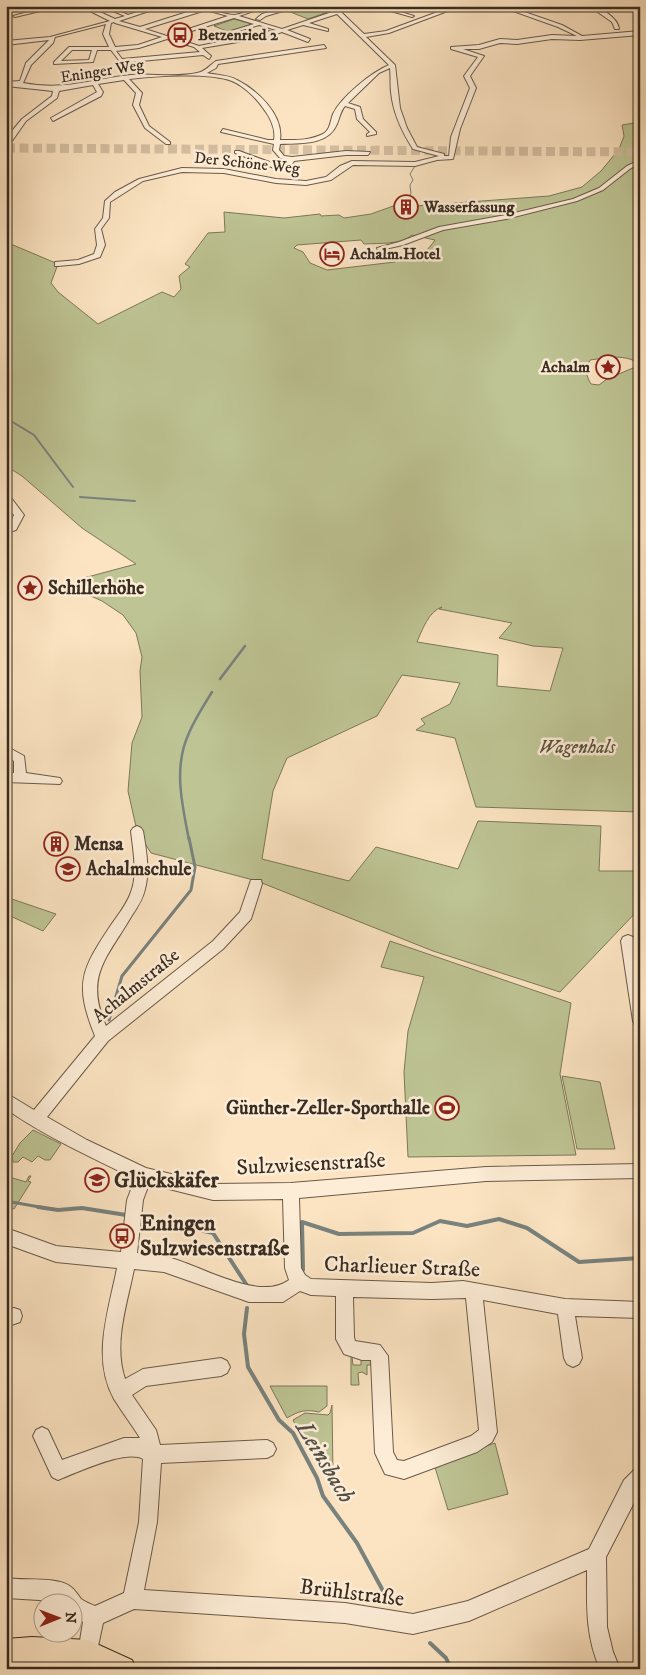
<svg xmlns="http://www.w3.org/2000/svg" width="646" height="1675" viewBox="0 0 646 1675" font-family="'IM FELL DW Pica',serif">
  <style>
    .green { fill: #bec494; stroke: #7c785a; fill-rule: evenodd }
    .lines { fill: none; stroke-linecap: round; stroke-linejoin: round }
    .stream-far4 { stroke: #78827e; stroke-width: 1 }
    .stream-far3 { stroke: #78827e; stroke-width: 2 }
    .stream-far2 { stroke: #78827e; stroke-width: 2.5 }
    .stream-far1 { stroke: #78827e; stroke-width: 3 }
    .stream { stroke: #78827e; stroke-width: 4 }
    .major-tunnel { stroke: #d5bfa2; stroke-width: 9; stroke-dasharray: 9 4.5; stroke-linecap: butt }
    .minor-casing { stroke: #6a5a49; stroke-width: 2 }
    .major-casing { stroke: #392c21; stroke-width: 2 }
    .minor { fill: #fdedd7; fill-rule: evenodd }
    .major { fill: #fce4c2; fill-rule: evenodd }
    .labels { text-anchor: middle; dominant-baseline: central; stroke-width: 5; stroke-linejoin: round; paint-order: stroke }
    .far-poi-label { font-size: 16px; font-weight: bold; fill: #392c21; stroke: #fdedd7; text-anchor: start }
    .far-street-label { font-size: 16px; fill: #392c21; stroke: #fdedd7 }
    .poi-label { font-size: 19px; font-weight: bold; fill: #392c21; stroke: #fdedd7; text-anchor: start }
    .park-label { font-size: 19px; font-style: italic; fill: #5a523e; stroke: #fdedd7 }
    .street-label { font-size: 19px; fill: #392c21; stroke: #fdedd7 }
    .near-street-label { font-size: 22px; fill: #392c21; stroke: #fdedd7 }
    .near-poi-label { font-size: 22px; font-weight: bold; fill: #392c21; stroke: #fdedd7; text-anchor: start }
    .near-water-label { font-size: 24px; font-style: italic; fill: #535048; stroke: #fdedd7 }
  </style>
  <rect width="100%" height="100%" fill="#fce4c2"/>
  <filter id="stains"><feTurbulence type="fractalNoise" baseFrequency=".004" numOctaves="4"/><feColorMatrix values="0 0 0 0 .2 0 0 0 0 .09 0 0 0 0 .02 0 0 0 .5 -.17"/></filter>
  <radialGradient id="worn" r=".72"><stop offset=".6" stop-color="#630" stop-opacity="0"/><stop offset="1" stop-color="#630" stop-opacity=".3"/></radialGradient>
  <g class="green">
    <polygon points="310,6 323,6 331,11 308,19 288,11"/>
    <polygon points="234,19 252,24 229,32 214,26"/>
    <path d="M 640,122 L 640,365 C 628,353 605,358 590,360 C 585,369 586,376 591,384 L 599,385 L 607,379 L 640,365 L 640,812 L 476,807 L 455,738 L 416,730 L 425,724 L 421,719 L 450,704 L 460,683 L 402,675 L 377,716 L 287,758 L 273,791 L 262,859 L 349,881 L 376,847 L 458,869 L 478,821 L 601,826 L 599,871 L 640,871 L 640,908 L 560,992 L 433,951 L 257,881 L 151,853 L 137,831 L 128,791 L 132,743 L 142,717 L 140,671 L 142,657 L 136,633 L 123,615 L 102,601 L 84,593 L 76,585 L 80,579 L 136,564 L 82,528 L 22,476 L 6,466 L 6,242 L 58,264 L 51,283 L 58,292 L 98,324 L 162,292 L 174,297 L 181,289 L 179,276 L 190,267 L 185,264 L 208,233 L 225,232 L 224,212 L 284,218 L 320,214 L 321,216 L 339,215 L 344,218 L 371,214 L 396,205 L 402,207 L 549,196 L 582,187 L 601,171 L 619,149 L 624,136 L 622,125 ZM 412,235 L 435,240 C 428,250 418,261 404,261 C 399,260 398,258 392,260 L 395,262 L 327,270 L 310,263 L 303,252 L 294,248 L 297,245 L 361,240 L 364,244 C 379,243 401,245 412,235 ZM 442,607 L 439,609 L 512,623 L 499,638 L 533,646 L 563,648 L 550,691 L 497,686 L 498,655 L 417,642 C 422,630 429,611 442,607 Z"/>
    <polygon points="6,897 56,914 43,931 6,914"/>
    <polygon points="390,941 571,1003 560,1074 576,1155 408,1157 404,1072 408,1031 424,977 381,967"/>
    <polygon points="562,1076 600,1082 615,1149 577,1149"/>
    <polygon points="33,1130 61,1144 50,1160 45,1160 38,1156 32,1162 23,1157 18,1162 13,1162 12,1156 20,1143"/>
    <polygon points="6,1176 26,1182 29,1176 31,1176 28,1181 31,1182 14,1209 6,1206"/>
    <polygon points="351,1357 352,1357 353,1365 361,1365 361,1357 372,1359 374,1365 367,1365 367,1375 362,1372 358,1373 359,1385 351,1385"/>
    <path d="M 270,1386 L 327,1386 L 327,1406 L 319,1412 C 305,1409 299,1411 287,1418 Z"/>
    <path d="M 332,1405 L 333,1475 L 331,1475 C 326,1465 326,1451 317,1444 C 302,1445 299,1432 293,1420 L 305,1413 L 328,1415 L 330,1413 Z"/>
    <polygon points="495,1443 508,1494 448,1510 434,1464"/>
  </g>
  <g class="lines">
    <polyline class="stream-far4" points="400,203 411,194 410,185 413,180 410,174 415,166"/>
    <g class="stream-far3">
      <polyline points="6,418 34,435 73,487"/>
      <polyline points="80,497 135,501"/>
    </g>
    <g class="stream-far2">
      <polyline points="220,679 245,646"/>
      <path d="M 189,840 C 182,804 173,767 189,733 C 195,719 204,705 212,692"/>
    </g>
    <g class="stream-far1">
      <polyline points="109,1020 122,976 191,890 195,867 189,838"/>
      <polyline points="6,1201 45,1208"/>
    </g>
    <g class="stream">
      <polyline points="38,1207 58,1210 82,1208 126,1215"/>
      <polyline points="139,1217 213,1233 248,1287"/>
      <polyline points="303,1270 302,1222 339,1234 413,1233 440,1221 467,1226 499,1219 527,1228 579,1262 640,1258"/>
      <polyline points="247,1308 244,1334 248,1367 279,1420 293,1433 317,1478 323,1496 357,1543 388,1600"/>
      <polyline points="430,1643 446,1658 451,1669"/>
    </g>
    <polyline class="major-tunnel" points="6,148 640,152"/>
    <g class="minor-casing">
      <g id="minor">
        <polygon points="51,6 61,6 15,17 13,16"/>
        <path d="M 80,6 L 87,6 L 115,19 L 125,16 L 101,6 L 108,6 L 128,15 L 156,6 L 164,6 L 119,21 L 140,27 L 200,8 L 196,6 C 209,6 221,15 234,15 C 246,14 256,6 268,6 L 239,16 L 282,29 L 335,11 L 330,6 L 335,6 L 339,10 L 358,6 L 341,12 L 364,34 L 386,31 L 454,6 L 461,6 L 389,33 L 366,37 L 395,65 L 400,108 L 407,128 L 417,147 L 444,154 L 444,156 L 449,156 L 451,137 L 470,88 L 464,76 L 478,57 L 451,49 L 451,47 L 479,45 L 500,39 L 517,40 L 552,35 L 577,36 L 558,27 L 499,6 L 507,6 L 562,25 L 582,36 L 640,31 L 640,35 L 580,40 L 552,39 L 517,44 L 500,43 L 479,49 L 463,49 L 484,56 L 470,76 L 476,88 L 460,129 L 453,159 L 437,160 L 415,166 L 353,165 L 331,180 L 306,185 L 276,183 L 224,173 L 182,172 L 143,181 L 110,202 L 109,218 L 101,229 L 105,245 L 100,257 L 79,264 L 58,266 L 55,266 L 55,262 L 78,260 L 94,254 L 97,245 L 95,229 L 103,218 L 105,201 L 115,192 L 139,179 L 182,168 L 224,169 L 276,179 L 306,181 L 326,177 L 340,166 L 352,161 L 415,162 L 439,156 L 413,149 C 402,132 393,113 391,92 C 390,84 391,76 390,68 L 379,73 L 348,103 L 360,107 L 363,119 L 376,132 L 376,134 L 367,136 L 367,134 L 370,132 L 357,119 L 355,109 L 345,106 C 340,112 340,117 337,124 C 328,146 299,143 280,144 L 279,150 L 284,156 L 292,157 L 346,151 L 370,152 L 368,155 L 346,155 L 294,161 L 291,166 L 274,168 L 235,153 L 235,151 L 239,151 L 275,164 L 287,163 L 288,160 L 280,158 L 273,150 L 274,144 L 221,132 L 223,129 L 268,140 L 274,140 C 276,129 270,117 263,108 C 256,98 244,86 232,81 C 209,72 155,76 129,79 L 142,93 L 139,105 L 149,126 L 170,142 L 170,144 L 166,144 L 145,128 L 133,105 L 136,93 L 124,80 L 98,84 L 103,92 L 101,96 L 53,121 L 51,118 L 97,92 L 93,85 L 59,91 L 57,98 L 26,121 L 12,141 L 6,142 L 6,138 L 22,119 L 52,96 L 53,91 L 6,86 L 6,82 L 20,81 L 26,63 L 49,40 L 6,45 L 6,41 L 50,37 L 110,21 ZM 206,10 L 228,16 L 167,36 L 145,29 ZM 337,14 L 389,65 C 372,72 341,97 333,114 C 330,121 331,129 323,134 C 309,141 295,140 280,140 C 284,115 257,90 237,80 C 229,75 216,75 207,73 L 216,68 L 218,64 L 326,48 L 324,45 L 216,61 C 210,65 205,72 197,73 C 176,78 152,73 131,75 C 91,79 65,91 23,83 L 31,65 L 53,43 L 55,37 L 106,24 L 103,34 L 109,47 L 69,47 L 54,62 L 54,64 L 93,62 L 97,50 L 111,50 L 121,63 L 203,55 L 209,59 L 211,56 L 202,48 L 267,37 L 282,32 L 308,42 L 310,39 L 287,30 L 303,25 L 328,31 L 328,29 L 309,23 ZM 234,18 L 254,24 L 208,38 L 208,40 L 259,25 L 276,30 L 199,46 L 172,37 ZM 114,22 L 115,23 L 162,37 L 138,45 L 115,47 L 109,34 L 111,23 ZM 167,39 L 194,47 L 200,52 L 122,59 L 116,51 L 139,48 ZM 72,50 L 92,50 L 89,60 L 61,61 Z"/>
        <polygon points="291,6 300,6 266,16 260,20 256,19 262,14"/>
        <polygon points="373,6 381,6 414,16 412,17"/>
        <path d="M 589,6 C 600,6 618,18 619,29 L 615,29 L 612,22 Z"/>
        <polygon points="636,6 640,6 640,9"/>
        <polygon points="640,160 640,164 631,168 603,190 577,201 506,219 443,230 403,245 385,249 389,257 385,259 381,257 377,248 399,242 439,227 506,215 573,199 599,188 627,166"/>
        <polygon points="6,494 9,495 24,515 16,530 6,533 6,527 9,526 14,515 6,504"/>
        <polygon points="6,746 24,756 26,773 60,778 62,781 60,784 6,782 6,774 14,773 14,761 6,756"/>
        <path d="M 137,826 L 141,828 L 143,831 C 146,849 150,871 145,889 C 143,899 137,908 131,917 C 107,958 84,976 106,1026 L 213,941 L 240,912 L 251,880 L 261,880 L 262,884 L 251,919 L 223,949 L 108,1041 L 47,1117 L 87,1140 L 146,1168 L 213,1184 L 291,1183 L 486,1167 L 640,1164 L 640,1178 L 486,1181 L 299,1198 L 301,1268 L 305,1275 L 311,1279 L 432,1283 L 463,1281 L 565,1299 L 640,1302 L 640,1318 L 575,1316 L 582,1358 L 579,1364 L 573,1367 L 567,1364 L 564,1358 L 558,1314 L 483,1300 L 497,1432 L 492,1442 L 477,1452 L 404,1479 L 385,1474 L 375,1453 L 371,1360 L 362,1360 L 344,1354 L 336,1339 L 336,1296 L 311,1295 L 300,1291 L 283,1302 L 249,1302 L 164,1272 L 134,1269 C 127,1305 113,1343 125,1379 L 143,1369 L 221,1358 L 227,1361 L 230,1367 L 227,1373 L 221,1376 L 146,1386 L 132,1395 L 156,1430 L 160,1445 L 267,1440 L 273,1443 L 276,1449 L 273,1455 L 267,1458 L 161,1463 L 157,1522 L 144,1590 L 345,1603 L 413,1614 L 468,1601 L 589,1549 L 624,1480 L 634,1470 L 640,1467 L 640,1491 L 606,1557 L 607,1627 L 613,1652 L 620,1669 L 600,1669 C 585,1635 587,1605 587,1570 L 469,1621 L 413,1634 L 345,1623 L 134,1609 L 103,1623 L 95,1660 L 88,1663 L 81,1660 L 78,1653 L 83,1622 L 72,1615 L 72,1602 L 6,1598 L 6,1578 C 23,1581 58,1576 71,1587 C 75,1590 78,1595 81,1599 C 85,1602 91,1604 95,1606 L 124,1593 L 139,1522 L 143,1459 C 126,1449 76,1473 58,1480 L 52,1477 L 33,1436 L 36,1430 L 42,1427 L 48,1430 L 62,1460 L 124,1438 L 140,1438 C 132,1425 122,1412 114,1399 C 91,1358 109,1310 117,1268 L 56,1262 L 6,1244 L 6,1228 L 56,1246 L 121,1252 L 127,1200 L 135,1179 C 91,1157 46,1137 6,1109 L 6,1093 L 34,1110 L 95,1036 C 74,984 81,970 111,925 C 118,915 127,904 131,892 C 138,874 133,850 131,831 L 133,828 ZM 149,1184 L 213,1200 L 283,1199 L 285,1268 L 289,1280 C 258,1303 197,1263 164,1256 C 155,1254 146,1254 137,1253 L 143,1200 ZM 353,1297 L 432,1299 L 466,1298 L 479,1430 L 471,1436 L 404,1461 L 397,1460 L 393,1452 L 388,1356 L 380,1345 L 355,1341 L 354,1337 Z"/>
        <polygon points="628,935 633,937 635,941 640,974 640,1027 635,1025 633,1021 621,941 623,937"/>
        <polygon points="14,1308 20,1310 22,1316 20,1322 6,1327 6,1310"/>
      </g>
    </g>
    <g class="major-casing">
      <polygon id="major" points="32,1637 88,1640 132,1660 136,1669 93,1669 87,1666 32,1663 6,1665 6,1639"/>
    </g>
    <use href="#minor" class="minor"/>
    <use href="#major" class="major"/>
  </g>
  <defs>
    <g id="bus-ring" transform="scale(1.25)"><circle r="9.5" fill="#fdedd7" stroke="#8f2418" stroke-width="1.5"/><path d="M-5-6H5V4H4V6H2V4H-2V6H-4V4H-5ZM-3.5-4V0h7V-4ZM-3.5 1.2v1.5H-2V1.2ZM2 1.2v1.5H3.5V1.2Z" fill="#8f2418"/></g>
    <g id="building-ring" transform="scale(1.25)"><circle r="9.5" fill="#fdedd7" stroke="#8f2418" stroke-width="1.5"/><path d="M-4-6H4V6H1V3H-1V6H-4ZM-2.5-4.3h1.7v1.8h-1.7ZM.8-4.3h1.7v1.8H.8ZM-2.5-1h1.7V.8h-1.7ZM.8-1h1.7V.8H.8Z" fill="#8f2418"/></g>
    <g id="hotel-ring" transform="scale(1.25)"><circle r="9.5" fill="#fdedd7" stroke="#8f2418" stroke-width="1.5"/><path d="M-6-4.5h1.5V1H6V5H4.5V3h-9V5H-6ZM-4 0a1.8 1.8 0 1 1 3.6 0ZM.5 0V-2.5h3Q6-2.5 6 0Z" fill="#8f2418"/></g>
    <g id="sight-ring" transform="scale(1.25)"><circle r="9.5" fill="#fdedd7" stroke="#8f2418" stroke-width="1.5"/><path d="M0-6L1.8-2.2L6-1.7L2.9 1.2L3.7 5.4L0 3.3L-3.7 5.4L-2.9 1.2L-6-1.7L-1.8-2.2Z" fill="#8f2418"/></g>
    <g id="school-ring" transform="scale(1.25)"><circle r="9.5" fill="#fdedd7" stroke="#8f2418" stroke-width="1.5"/><path d="M0-5L7-2L0 1L-7-2ZM-4 1L0 2.5L4 1V4Q0 6-4 4Z" fill="#8f2418"/></g>
    <g id="stadium-ring" transform="scale(1.25)"><circle r="9.5" fill="#fdedd7" stroke="#8f2418" stroke-width="1.5"/><path d="M0-5a6.5 5 0 1 0 0 10a6.5 5 0 1 0 0-10ZM-3.5-1.8h7v3.6h-7Z" fill="#8f2418"/></g>
  </defs>
  <g fill-rule="evenodd">
    <use href="#bus-ring" x="180" y="35"/>
    <use href="#building-ring" x="406" y="207"/>
    <use href="#hotel-ring" x="332" y="254"/>
    <use href="#sight-ring" x="608" y="367"/>
    <use href="#sight-ring" x="30" y="588"/>
    <use href="#building-ring" x="56" y="844"/>
    <use href="#school-ring" x="68" y="869"/>
    <use href="#stadium-ring" x="447" y="1108"/>
    <use href="#school-ring" x="97" y="1180"/>
    <use href="#bus-ring" x="122" y="1236"/>
  </g>
  <g class="labels">
    <g class="far-poi-label">
      <text x="198" y="35">Betzenried 2</text>
      <text x="424" y="207">Wasserfassung</text>
      <text x="350" y="254">Achalm.Hotel</text>
      <text x="590" y="367" text-anchor="end">Achalm</text>
    </g>
    <g class="far-street-label">
      <text transform="translate(102 71) rotate(-9)">Eninger Weg</text>
      <text transform="translate(247 163) rotate(6)">Der Schöne Weg</text>
    </g>
    <g class="poi-label">
      <text x="48" y="588">Schillerhöhe</text>
      <text x="74" y="844">Mensa</text>
      <text x="86" y="869">Achalmschule</text>
      <text x="430" y="1108" text-anchor="end">Günther-Zeller-Sporthalle</text>
    </g>
    <g class="park-label">
      <text x="577" y="747">Wagenhals</text>
    </g>
    <g class="street-label">
      <text transform="translate(136 986) rotate(-39)">Achalmstraße</text>
    </g>
    <g class="near-street-label">
      <text transform="translate(311 1164) rotate(-3)">Sulzwiesenstraße</text>
      <text transform="translate(402 1267) rotate(2)">Charlieuer Straße</text>
      <text transform="translate(352 1593) rotate(7)">Brühlstraße</text>
    </g>
    <g class="near-poi-label">
      <text x="114" y="1180">Glückskäfer</text>
      <text x="140" y="1223">Eningen<tspan x="140" dy="25">Sulzwiesenstraße</tspan></text>
    </g>
    <g class="near-water-label">
      <text transform="translate(325 1462) rotate(59)">Leinsbach</text>
    </g>
  </g>
  <rect width="646" height="1675" fill="none" stroke="#fce4c2" stroke-width="25"/>
  <rect x="8" y="8" width="631" height="1660" fill="none" stroke="#392c21" stroke-width="2.5"/>
  <rect x="12" y="12" width="621" height="1650" fill="none" stroke="#392c21"/>
  <g transform="translate(58 1618) rotate(89)"><circle r="24" fill="#fdedd7" stroke="#afa08e"/>
  <path d="M0-4L9 19L0 12L-9 19Z" fill="#8f2418"/>
  <text y="-8" font-size="14" font-weight="bold" text-anchor="middle" fill="#392c21">N</text>
  </g>
  <rect width="100%" height="100%" filter="url(#stains)"/>
  <rect width="100%" height="100%" fill="url(#worn)"/>
</svg>
